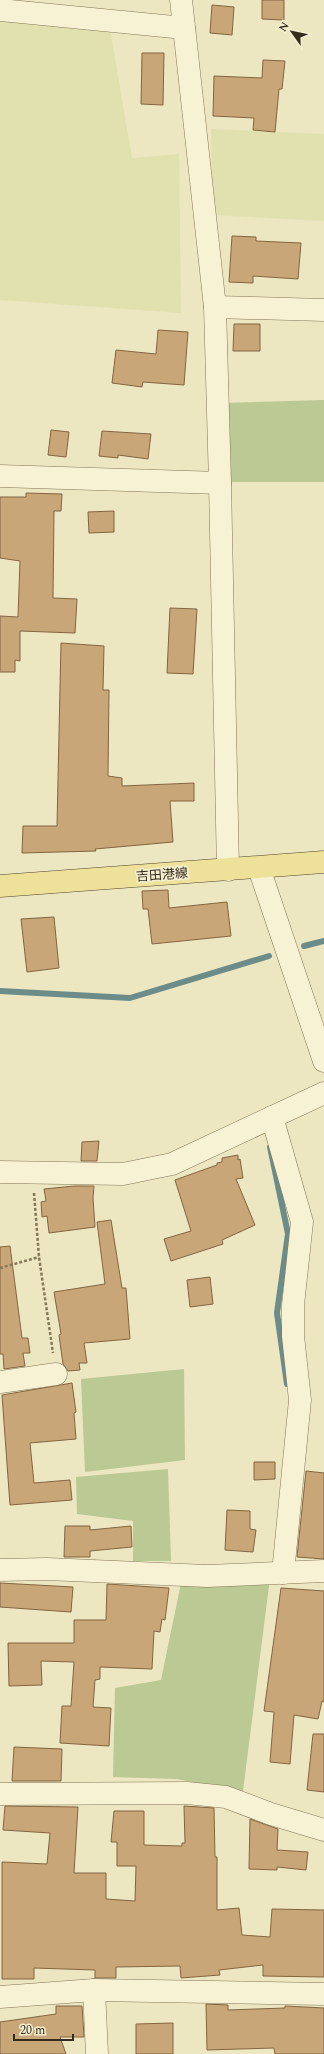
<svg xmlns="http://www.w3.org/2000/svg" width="324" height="2054" viewBox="0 0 324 2054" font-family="Spectral,'Noto Sans JP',serif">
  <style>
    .farmland { fill: #e1e1af }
    .green { fill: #bbc995 }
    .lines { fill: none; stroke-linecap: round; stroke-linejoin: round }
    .stream { stroke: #6b8c89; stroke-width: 6 }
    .building { fill: #c9a678; stroke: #836540 }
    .minor-casing { stroke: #857759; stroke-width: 23 }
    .major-casing { stroke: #52442e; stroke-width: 23 }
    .path { stroke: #857759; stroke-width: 2.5; stroke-dasharray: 3 2; stroke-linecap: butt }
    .minor { stroke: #f7f2d4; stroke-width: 22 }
    .major { stroke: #eee199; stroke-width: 22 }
    .labels { text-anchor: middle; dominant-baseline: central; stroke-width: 3.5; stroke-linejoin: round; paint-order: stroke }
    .street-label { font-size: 13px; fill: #352c1d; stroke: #f4efd0 }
  </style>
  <rect width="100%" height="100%" fill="#ece6c1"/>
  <g class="farmland">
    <polygon points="0,18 110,29 132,158 179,154 181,313 0,300"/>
    <polygon points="211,129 324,134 324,221 213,215"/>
  </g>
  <g class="green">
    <polygon points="324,400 324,482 229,482 223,403"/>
    <polygon points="184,1369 185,1460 85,1472 81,1379"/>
    <polygon points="168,1469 171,1561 133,1561 133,1521 77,1514 76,1477"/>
    <polygon points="270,1578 243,1791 176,1779 113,1777 115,1688 161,1680 181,1583"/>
  </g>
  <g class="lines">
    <g class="stream">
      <polyline points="304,946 324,941"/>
      <polyline points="0,991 130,998 269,956"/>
      <polyline points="270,1147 288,1234 277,1313 287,1384"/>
    </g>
  </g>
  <g class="building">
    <polygon points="262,0 284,0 284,20 262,19"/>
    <polygon points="212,5 234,7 232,35 210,33"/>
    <polygon points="142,53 164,53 163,105 141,104"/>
    <polygon points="263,60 285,61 282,89 279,89 275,132 253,130 254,118 213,116 214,76 262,78"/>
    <polygon points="232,236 256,237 256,241 301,243 298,279 253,276 253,283 229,282"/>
    <polygon points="234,324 260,324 260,351 233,351"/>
    <polygon points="158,330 188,332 184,385 143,382 142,387 112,383 116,350 156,354"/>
    <polygon points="51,430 69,432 66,457 48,455"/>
    <polygon points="102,431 151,434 148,459 118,455 118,458 99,456"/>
    <polygon points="26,493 62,494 61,511 54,511 53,598 77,599 75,633 20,631 20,661 15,660 15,672 0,672 0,616 18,617 20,561 0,558 0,497 26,497"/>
    <polygon points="114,511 114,532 89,533 88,512"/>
    <polygon points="170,608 197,609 193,674 167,673"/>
    <polygon points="61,643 104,646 103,690 109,690 108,776 122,778 122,786 194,783 194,801 170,801 173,842 95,849 96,851 22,853 23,826 57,826"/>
    <polygon points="168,890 169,908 227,902 231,936 152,944 148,909 143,909 142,891"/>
    <polygon points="54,917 59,968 27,972 21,919"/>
    <polygon points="99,1141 97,1161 81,1161 82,1142"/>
    <polygon points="238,1155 238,1160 240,1159 243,1178 236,1179 255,1225 222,1240 223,1244 171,1261 164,1239 191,1231 175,1180 217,1165 217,1163 222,1162 222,1158"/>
    <polygon points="74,1186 94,1186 93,1198 95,1227 49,1233 47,1216 42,1217 41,1202 46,1201 44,1189"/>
    <polygon points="111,1220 122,1288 126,1288 130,1339 84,1343 87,1363 79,1363 80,1370 68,1371 63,1364 59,1335 61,1334 54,1292 105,1284 97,1222"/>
    <polygon points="10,1246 22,1338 28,1338 30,1353 23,1353 25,1366 4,1369 3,1354 0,1354 0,1247"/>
    <polygon points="210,1277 213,1304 190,1307 187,1280"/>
    <polygon points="72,1383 76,1412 74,1413 76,1439 30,1443 34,1483 70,1480 72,1500 10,1505 2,1395"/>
    <polygon points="254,1462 275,1462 275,1479 254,1480"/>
    <polygon points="306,1471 324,1473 324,1559 297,1557"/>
    <polygon points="227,1510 250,1511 250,1529 256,1530 253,1552 225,1550"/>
    <polygon points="65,1526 90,1526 90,1530 131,1526 132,1547 90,1551 90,1557 64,1557"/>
    <polygon points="0,1583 73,1587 71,1612 0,1607"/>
    <polygon points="107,1584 169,1588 165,1620 162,1619 160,1632 154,1631 152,1669 100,1667 100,1679 95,1680 93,1707 111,1708 109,1746 60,1743 62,1706 71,1706 74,1662 41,1661 42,1685 9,1686 8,1643 74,1643 74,1620 106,1620"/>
    <polygon points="281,1588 324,1591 324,1702 322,1701 318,1719 294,1715 290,1764 270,1762 274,1712 264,1711"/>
    <polygon points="313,1734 324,1734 324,1792 307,1790"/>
    <polygon points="14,1747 62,1749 61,1781 12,1781"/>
    <polygon points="5,1806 78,1807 74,1873 106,1873 106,1899 135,1901 136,1866 117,1866 117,1842 111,1842 114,1811 144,1811 144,1845 182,1846 182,1843 185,1843 184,1806 214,1808 215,1857 217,1857 217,1910 239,1908 242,1935 270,1937 272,1909 324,1910 324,1977 263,1976 263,1965 219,1970 220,1975 181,1978 180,1966 116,1967 116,1978 95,1978 95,1970 34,1968 34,1979 2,1979 2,1862 47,1864 50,1833 3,1830"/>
    <polygon points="250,1819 278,1829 277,1850 308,1852 306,1870 277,1867 277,1870 249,1869"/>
    <polygon points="206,2004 228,2005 228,2010 285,2008 285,2006 324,2008 324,2054 275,2054 274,2048 207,2050"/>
    <polygon points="56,2006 82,2006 84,2037 60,2037 66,2054 0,2054 0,2022 56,2014"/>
    <polygon points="173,2023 173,2054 136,2054 136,2024"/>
  </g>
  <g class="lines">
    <g class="minor-casing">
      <g id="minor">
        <polyline points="181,0 215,307 220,483 228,870"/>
        <polyline points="0,10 184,28"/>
        <polyline points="215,307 324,310"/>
        <polyline points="0,476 220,483"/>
        <polyline points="259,868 324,1061"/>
        <polyline points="272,1117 302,1222 293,1305 293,1336 300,1400 283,1573"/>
        <polyline points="0,1172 123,1174 172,1164 324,1093"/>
        <polyline points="0,1382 56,1374"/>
        <polyline points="0,1570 47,1569 207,1576 324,1571"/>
        <polyline points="0,1794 187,1793 226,1797 271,1814 324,1830"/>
        <polyline points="94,1990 97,2054"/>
        <polyline points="0,1997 94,1990 324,1994"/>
      </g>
    </g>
    <g class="major-casing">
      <polyline id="major" points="0,886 324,862"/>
    </g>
    <g class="path">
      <polyline points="34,1193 39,1257 53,1353"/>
      <polyline points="0,1268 39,1257"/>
    </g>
    <use href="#minor" class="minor"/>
    <use href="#major" class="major"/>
  </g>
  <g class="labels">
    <g class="street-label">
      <text transform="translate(162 875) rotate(-4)">吉田港線</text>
    </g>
  </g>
  <g transform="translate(292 32) rotate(303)" stroke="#f4efd0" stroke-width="3" paint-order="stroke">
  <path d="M0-3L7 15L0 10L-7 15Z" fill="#352c1d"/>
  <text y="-6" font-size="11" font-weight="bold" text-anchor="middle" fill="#352c1d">N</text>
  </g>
  <path d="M14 2034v6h59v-6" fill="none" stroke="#352c1d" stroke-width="2"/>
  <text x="20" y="2034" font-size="12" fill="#352c1d" stroke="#f4efd0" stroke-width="3" paint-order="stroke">20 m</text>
</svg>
